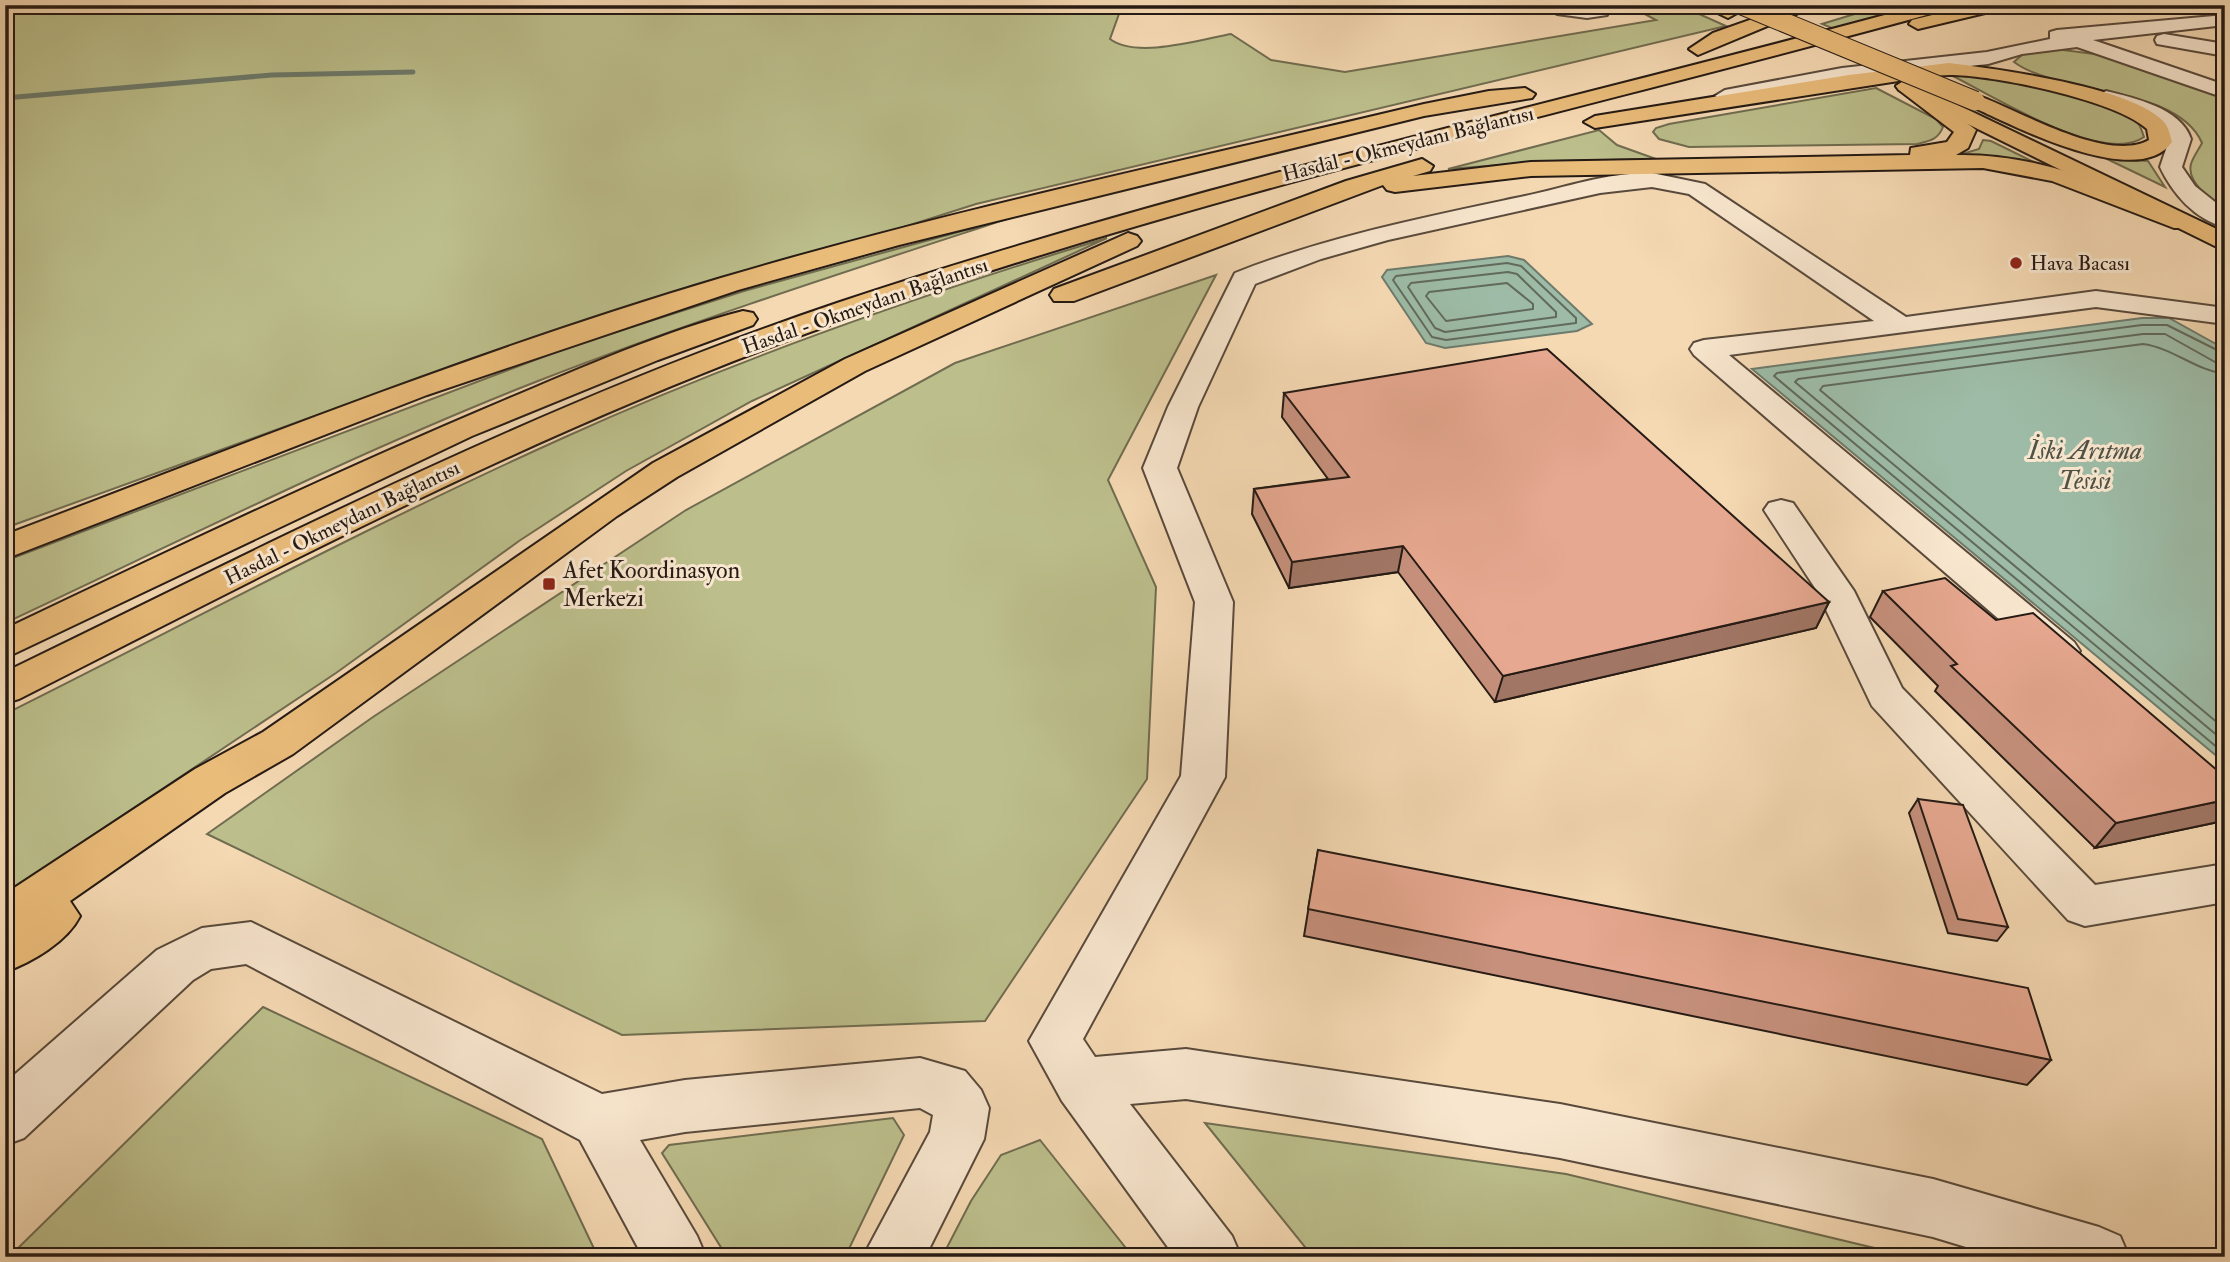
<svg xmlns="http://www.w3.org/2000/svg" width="2230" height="1262" viewBox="0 0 2230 1262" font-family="'IM FELL Double Pica',serif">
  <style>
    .green { fill: #bcbf8c; stroke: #706c50; stroke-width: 2 }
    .water { fill: #9dbba6; stroke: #6d7b6c; stroke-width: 2 }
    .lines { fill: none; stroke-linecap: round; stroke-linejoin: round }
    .shore { stroke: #616a5d; stroke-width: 2 }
    .stream { stroke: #6d7b6c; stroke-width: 5 }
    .minor-casing { stroke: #594a3c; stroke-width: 4 }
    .major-casing { stroke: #251a14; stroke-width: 4 }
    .highway-casing { stroke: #251a14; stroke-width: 4 }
    .minor { fill: #f8e6ce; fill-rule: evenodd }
    .major { fill: #eabc7a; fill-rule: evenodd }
    .highway { fill: #eabc7a; fill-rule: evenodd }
    .major-bridge-casing { stroke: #251a14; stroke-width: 21; stroke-linecap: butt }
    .major-bridge { stroke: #eabc7a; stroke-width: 19 }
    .wall { fill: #c6907c; stroke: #251a14; stroke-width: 2 }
    .shaded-wall { fill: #a17665; stroke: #251a14; stroke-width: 2 }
    .building { fill: #e6a890; stroke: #251a14; stroke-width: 2 }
    .poi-dot { fill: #8f2418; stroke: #f8e6ce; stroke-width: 2.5 }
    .labels { text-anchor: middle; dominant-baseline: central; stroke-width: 6; stroke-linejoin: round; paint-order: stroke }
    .far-street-label { font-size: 21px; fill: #251a14; stroke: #f8e6ce }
    .far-poi-label { font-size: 21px; fill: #251a14; stroke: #f8e6ce; text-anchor: start }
    .poi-label { font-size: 24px; fill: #251a14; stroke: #f8e6ce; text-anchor: start }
    .water-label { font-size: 26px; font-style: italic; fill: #4f5247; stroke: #f8e6ce }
  </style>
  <rect width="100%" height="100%" fill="#f5d9b3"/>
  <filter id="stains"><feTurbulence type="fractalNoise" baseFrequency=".00286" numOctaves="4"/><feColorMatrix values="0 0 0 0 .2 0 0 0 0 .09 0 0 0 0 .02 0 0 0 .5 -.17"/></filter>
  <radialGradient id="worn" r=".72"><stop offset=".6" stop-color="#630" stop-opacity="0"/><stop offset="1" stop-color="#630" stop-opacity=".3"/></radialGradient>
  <g class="green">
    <path d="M 5,5 L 1139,5 L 1119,14 L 1110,39 C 1136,59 1199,40 1231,34 L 1271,60 L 1345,72 L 1656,20 L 1628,5 L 1679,5 L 1726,26 L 976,204 L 342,406 L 5,528 Z"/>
    <polygon points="1884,5 1922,5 1834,29 1822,24"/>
    <path d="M 2048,48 L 2102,55 L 2225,98 L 2225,209 C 2212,201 2186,182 2191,164 C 2193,157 2199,149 2202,143 C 2177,85 2060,96 2014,62 L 2023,54 Z"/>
    <path d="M 1951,75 C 1993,77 2108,94 2137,122 C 2141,126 2142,132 2144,137 C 2103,166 1993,96 1951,75 Z"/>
    <path d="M 1876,88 L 1936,119 L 1943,127 C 1938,140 1929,141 1917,144 L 1689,147 L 1659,139 L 1653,132 L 1656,128 L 1669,124 Z"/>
    <polygon points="1599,130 1617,145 1656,159 1554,161 1448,169"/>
    <polygon points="1983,140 1991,141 2034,162 1959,155 1979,149"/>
    <polygon points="2105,158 2148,161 2165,187"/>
    <path d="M 1013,217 C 854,269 694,320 538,381 C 357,452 182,540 5,623 L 5,561 L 569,347 L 744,291 Z"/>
    <path d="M 1107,238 L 752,401 L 626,471 L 519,541 L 336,673 L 5,894 L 5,714 C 191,621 374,523 563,438 C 739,358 923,294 1107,238 Z"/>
    <polygon points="1216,275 1108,480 1156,587 1147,779 985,1021 622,1035 207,834 373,717 686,510 955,363"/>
    <polygon points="263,1007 542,1139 598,1257 9,1257"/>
    <polygon points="893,1118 904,1135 845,1257 727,1257 662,1153 669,1145"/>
    <polygon points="1205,1123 1566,1174 1912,1257 1313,1257"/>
    <polygon points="1040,1140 1133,1257 942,1257 971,1201 1001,1155"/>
  </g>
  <g class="water">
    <polygon points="1508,256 1524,260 1592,324 1577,331 1445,348 1426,343 1382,277 1387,270"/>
    <polygon points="2142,318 2169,318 2225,349 2225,763 1752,369"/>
  </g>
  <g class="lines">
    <g class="shore">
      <polygon points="1507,263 1521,266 1576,318 1576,323 1446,340 1432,337 1393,280 1396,276"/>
      <polygon points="1508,272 1517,274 1556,312 1556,317 1445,332 1435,328 1408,287 1411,283"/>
      <polygon points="1507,283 1533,304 1533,309 1446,321 1426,296 1429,292"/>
      <polyline points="2225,354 2167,325 2142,325 1777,373 1774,376 2225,754"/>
      <polyline points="2225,363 2215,362 2165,334 2143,334 1798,379 1795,382 2225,742"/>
      <path d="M 2225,374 C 2195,370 2173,348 2143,344 L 1823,386 L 1820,390 L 2225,729"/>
    </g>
    <polyline class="stream" points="5,98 272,75 413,72"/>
    <g class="minor-casing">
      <g id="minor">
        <polygon points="1550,5 1610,5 1611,7 1607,15 1587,18 1557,14"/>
        <polygon points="2225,15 2225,25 2093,40 2225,85 2225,98 2077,47 2022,54 1988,64 1842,80 1725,102 1715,96 1725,90 1842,68 1987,52 2050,39 2050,32 2057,30"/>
        <polygon points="2164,34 2225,44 2225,56 2157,44 2155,40 2157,36"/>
        <path d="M 2106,91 C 2134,98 2181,108 2191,139 L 2182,167 L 2195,186 L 2225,210 L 2225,227 C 2195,220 2172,193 2160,167 L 2168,143 L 2166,132 L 2139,115 L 2099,101 L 2096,97 Z"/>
        <path d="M 1652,173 L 1705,184 L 1906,317 L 2096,291 L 2225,308 L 2225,324 L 2096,307 L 1729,355 L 2074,642 L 2080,651 L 2074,660 L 2060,664 L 2046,660 L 1694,355 L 1690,349 L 1694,343 L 1704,340 L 1874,321 L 1689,194 L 1652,187 L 1600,193 L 1388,240 L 1321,259 L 1255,284 L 1198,407 L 1177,468 L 1233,602 L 1225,777 L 1083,1039 L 1095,1057 L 1186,1049 L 1560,1104 L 1933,1179 L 2099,1227 L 2120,1236 L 2129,1257 L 1999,1257 L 1933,1237 L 1560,1158 L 1186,1099 L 1130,1104 L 1232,1236 L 1241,1257 L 1175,1257 L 1062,1101 L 1029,1041 L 1181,776 L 1195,602 L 1143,468 L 1168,407 L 1235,273 C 1329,236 1426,217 1525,196 C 1567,187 1609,172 1652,173 Z"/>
        <polygon points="1781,500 1793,503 1854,591 1902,688 2095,885 2225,864 2225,902 2085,926 2068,920 1872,706 1817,591 1764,510 1769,503"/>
        <polygon points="251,922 602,1094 685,1080 920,1058 965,1071 981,1090 989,1108 984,1139 925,1257 863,1257 930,1132 933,1115 920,1108 685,1132 640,1140 697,1236 706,1257 643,1257 580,1140 246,964 211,969 193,980 24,1138 5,1145 5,1083 157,950 202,928"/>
      </g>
    </g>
    <g class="major-casing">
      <g id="major">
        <polygon points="1701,5 1725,5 1737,13 1728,18"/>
        <polygon points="1906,80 2225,233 2225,251 1899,90 1896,86"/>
      </g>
    </g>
    <g class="highway-casing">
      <g id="highway">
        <polygon points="1792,5 1818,5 1698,55 1689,49 1713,33"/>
        <path d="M 1922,5 L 1952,5 L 1949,9 C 1584,109 1213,191 855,316 C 565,417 292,560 19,699 L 5,703 L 5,672 C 278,539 549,400 837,303 C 1193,184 1560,103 1922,5 Z"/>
        <polygon points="1973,5 2005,5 2002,9 1918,29 1909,24 1912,20"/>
        <path d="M 1949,63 C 1997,69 2133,87 2164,122 C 2169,128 2170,135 2172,142 C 2137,192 2009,123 1968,105 L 1965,101 L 1968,97 L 1982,97 C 2023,113 2109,163 2149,140 L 2147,129 C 2115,100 1994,75 1950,75 C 1935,75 1920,78 1906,80 L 1913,82 L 1976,130 L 1968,148 L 1956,155 C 2040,153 2115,188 2192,218 L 2195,223 L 2192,228 L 2174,228 L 2052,181 L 1983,168 L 1531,176 L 1395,192 L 1387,190 L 1383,185 L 1074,301 L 1054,301 L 1050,295 L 1054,289 L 1346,181 L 1422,159 L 1433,166 L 1430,171 L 1413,176 L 1531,162 L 1910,155 L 1911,148 L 1947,142 L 1954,132 L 1899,90 L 1896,86 L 1905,80 L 1595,128 L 1584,122 L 1595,116 L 1849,75 Z"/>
        <path d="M 1525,88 L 1535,94 L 1532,98 L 1424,116 L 899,245 L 738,290 L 427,395 L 5,559 L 5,535 C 242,445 478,350 721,278 C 953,209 1190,160 1424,104 L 1489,91 Z"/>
        <path d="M 1128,233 L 1137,236 L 1141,241 L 1137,246 L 865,371 L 677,477 L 617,516 L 293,754 L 225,793 L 70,901 L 80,916 C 67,942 32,962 5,972 L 5,894 L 195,769 L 263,732 L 653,463 L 845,359 Z"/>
        <path d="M 743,311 L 753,313 L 757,319 L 753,325 L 658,360 L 472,436 L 5,658 L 5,629 C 171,550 336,471 505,400 C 579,369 667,330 743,311 Z"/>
      </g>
    </g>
    <use href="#minor" class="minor"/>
    <use href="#major" class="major"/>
    <use href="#highway" class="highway"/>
    <g class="major-bridge-casing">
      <polyline id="major-bridge" points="1742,5 1975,101"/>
    </g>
    <use href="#major-bridge" class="major-bridge"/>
  </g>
  <g class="wall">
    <polygon points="1284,393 1829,602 1816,628 1495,702 1398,572 1289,588 1252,514 1254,489 1328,479 1282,417"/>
    <polygon points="1883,591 1996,620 2225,777 2225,820 2223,821 2095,848 1935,691 1938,686 1870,617"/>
    <polygon points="1918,799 2008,927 1997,941 1948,933 1909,813"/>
    <polygon points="1318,850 2051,1060 2027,1085 1304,936"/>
  </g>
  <g class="shaded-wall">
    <polygon points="1403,546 1398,572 1289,588 1292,562"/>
    <polygon points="1829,602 1816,628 1495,702 1503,676"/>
    <polygon points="2225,800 2225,820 2223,821 2095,848 2116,823"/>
  </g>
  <g class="building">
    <polygon points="1547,349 1829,602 1503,676 1403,546 1292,562 1254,489 1349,477 1284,393"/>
    <polygon points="1945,578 1996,620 2033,613 2225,777 2225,800 2116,823 1951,666 1957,664 1883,591"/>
    <polygon points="1918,799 1963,805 2008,927 1958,919"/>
    <polygon points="1318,850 2028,988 2051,1060 1308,909"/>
  </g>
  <g class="poi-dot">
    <circle cx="2016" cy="263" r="7"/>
    <rect x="542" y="577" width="14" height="14" rx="3.5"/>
  </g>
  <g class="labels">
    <g class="far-street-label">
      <text transform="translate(1408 144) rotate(-14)">Hasdal - Okmeydanı Bağlantısı</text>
      <text transform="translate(865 306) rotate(-19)">Hasdal - Okmeydanı Bağlantısı</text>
      <text transform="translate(342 523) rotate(-26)">Hasdal - Okmeydanı Bağlantısı</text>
    </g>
    <g class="far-poi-label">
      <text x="2030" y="263">Hava Bacası</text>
    </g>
    <g class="poi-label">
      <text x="563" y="570">Afet Koordinasyon<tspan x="563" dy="28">Merkezi</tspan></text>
    </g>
    <g class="water-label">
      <text x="2085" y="451">İski Arıtma<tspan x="2085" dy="30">Tesisi</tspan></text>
    </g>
  </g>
  <rect width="2230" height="1262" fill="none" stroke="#f5d9b3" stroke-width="28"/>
  <rect x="7" y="7" width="2216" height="1248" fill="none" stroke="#251a14" stroke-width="3.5"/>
  <rect x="14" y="14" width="2202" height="1234" fill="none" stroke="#251a14" stroke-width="2"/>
  <rect width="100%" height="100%" filter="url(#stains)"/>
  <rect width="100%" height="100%" fill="url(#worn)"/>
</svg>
